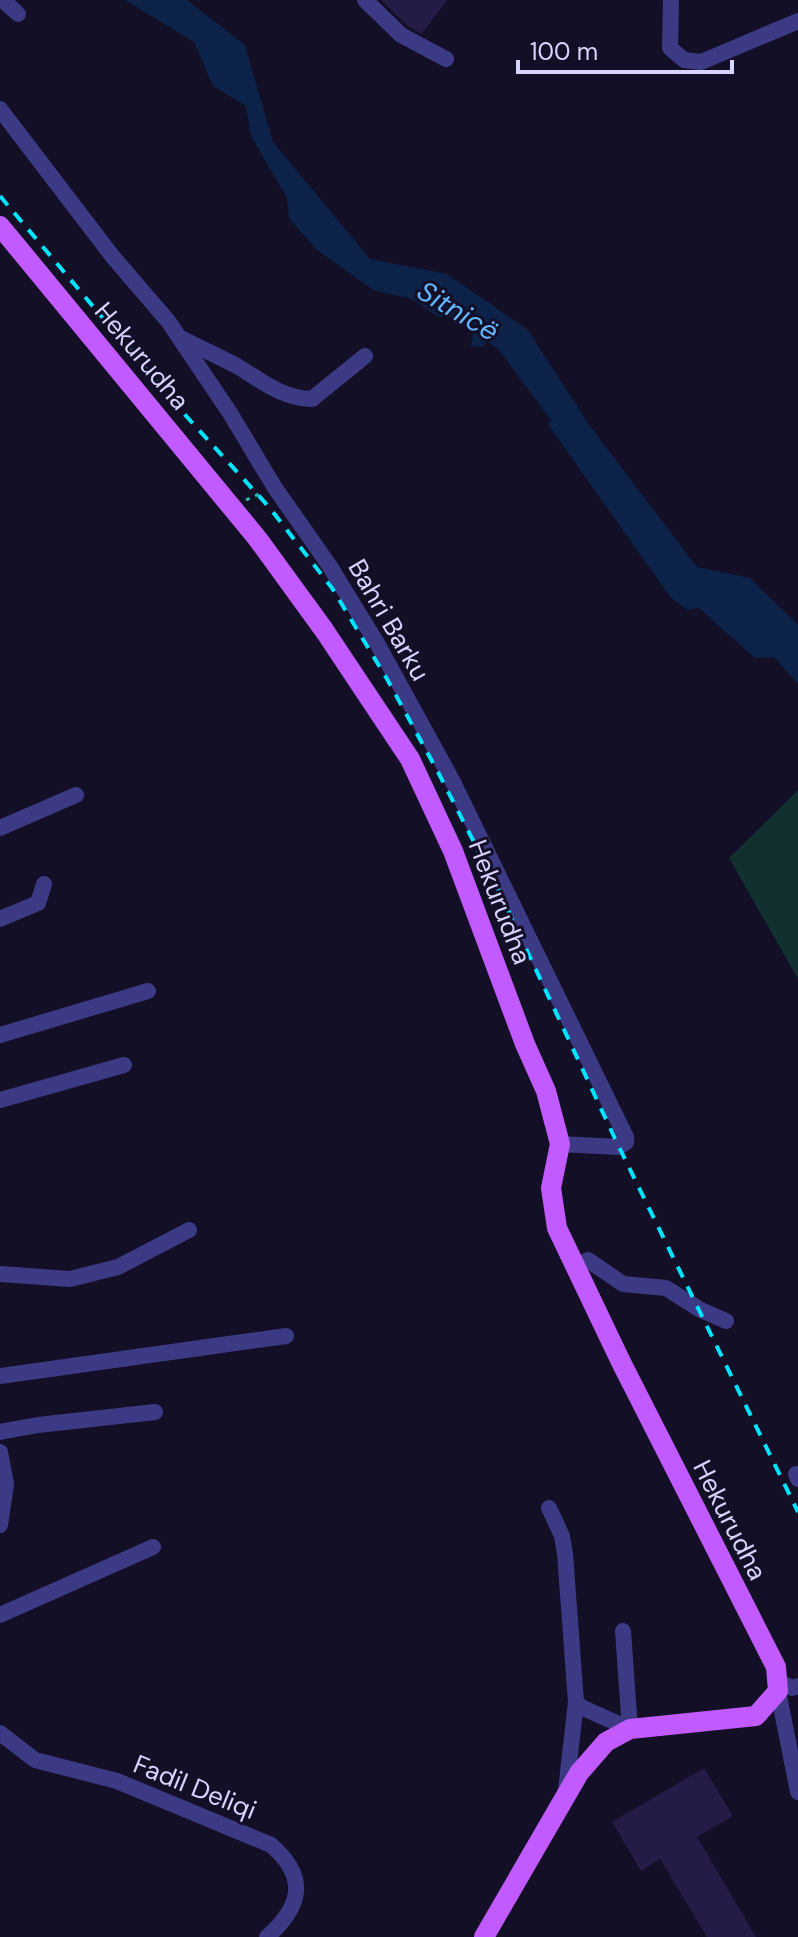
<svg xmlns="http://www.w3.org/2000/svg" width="798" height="1937" viewBox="0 0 798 1937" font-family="'DM Sans',sans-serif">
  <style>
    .green { fill: #12302f }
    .water { fill: #0c2248 }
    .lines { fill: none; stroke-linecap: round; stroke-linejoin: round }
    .river { stroke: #0c2248; stroke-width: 26 }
    .building { fill: #241b47 }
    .path { stroke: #2fb8b0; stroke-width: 3; stroke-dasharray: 4 6; stroke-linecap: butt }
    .minor { stroke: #3d3a85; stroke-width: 16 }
    .major { stroke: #c25bff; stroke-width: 20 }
    .rail { stroke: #00e5ff; stroke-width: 4; stroke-dasharray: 12 10; stroke-linecap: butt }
    .labels { text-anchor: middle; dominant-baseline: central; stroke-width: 6; stroke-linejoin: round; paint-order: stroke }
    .street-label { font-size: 26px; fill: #d9d4ff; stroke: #130f26 }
    .water-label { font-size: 28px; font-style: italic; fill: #62b6ff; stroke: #130f26 }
  </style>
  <rect width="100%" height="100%" fill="#130f26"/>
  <polygon class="green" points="798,790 798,979 729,858"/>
  <polygon class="water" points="125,0 187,0 245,45 273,142 370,259 447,274 528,330 590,426 697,567 750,578 798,625 798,684 774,657 755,658 699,608 688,610 671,598 547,423 561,418 562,398 540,376 523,382 512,353 488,337 484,346 471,347 476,318 439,317 412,299 373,290 316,249 289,218 287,198 251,136 246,106 213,86 194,42"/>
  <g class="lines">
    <polyline class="river" points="444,298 507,339 582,440"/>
  </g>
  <g class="building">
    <polygon points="381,0 447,0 422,34 408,26"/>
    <polygon points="704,1768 733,1816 697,1837 756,1937 707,1937 660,1859 641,1871 612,1822"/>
  </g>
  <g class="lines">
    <polyline class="path" points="246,500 261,493"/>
    <g class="minor">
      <polyline points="3,0 18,14"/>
      <polyline points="365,0 401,35 446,59"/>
      <polyline points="671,0 670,48 684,60 701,62 798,21"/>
      <polyline points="0,109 113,257 168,321 230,413 275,488 329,565 378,645 452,780 626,1137 626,1142 619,1147 560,1144"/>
      <path d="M 179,337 C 198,347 218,356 237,366 C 262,381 281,398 312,399 L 365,356"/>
      <polyline points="0,828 76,795"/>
      <polyline points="0,919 38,903 44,884"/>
      <polyline points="0,1035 148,991"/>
      <polyline points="0,1100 124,1065"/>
      <polyline points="575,1267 588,1260 623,1284 666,1288 699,1309 726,1321"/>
      <polyline points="0,1274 70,1279 118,1267 189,1230"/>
      <polyline points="0,1376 286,1336"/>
      <polyline points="0,1432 38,1425 155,1412"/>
      <polyline points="0,1452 6,1484 0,1525"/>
      <polyline points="796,1474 798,1479"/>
      <polyline points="549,1508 562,1536 565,1554 576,1702 581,1707 630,1729 623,1631"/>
      <polyline points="0,1615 153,1547"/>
      <polyline points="777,1681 792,1688 798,1686"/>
      <polyline points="778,1691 798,1792"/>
      <path d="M 0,1733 L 35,1760 L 117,1781 L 271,1845 C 308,1877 302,1906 267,1937"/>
      <polyline points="566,1790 576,1702"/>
    </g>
    <polyline class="major" points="0,226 257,538 324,630 410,759 453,851 525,1044 546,1091 560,1144 551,1188 557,1228 621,1362 776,1667 778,1691 756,1716 630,1729 606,1742 579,1773 484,1937"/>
    <polyline class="rail" points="0,196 177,406 269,507 332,588 387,679 438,772 500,893 619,1147 798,1512"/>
  </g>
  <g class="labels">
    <g class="street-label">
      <text transform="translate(142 356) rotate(50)">Hekurudha</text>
      <text transform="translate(389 620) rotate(60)">Bahri Barku</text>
      <text transform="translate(500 902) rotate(69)">Hekurudha</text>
      <text transform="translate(730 1520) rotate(63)">Hekurudha</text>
      <text transform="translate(195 1787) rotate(22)">Fadil Deliqi</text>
    </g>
    <g class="water-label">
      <text transform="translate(458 311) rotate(31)">Sitnicë</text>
    </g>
  </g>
  <path d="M518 60v12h214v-12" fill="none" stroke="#d9d4ff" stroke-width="4"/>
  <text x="530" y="60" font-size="24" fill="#d9d4ff" stroke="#130f26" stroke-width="6" paint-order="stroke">100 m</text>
</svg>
